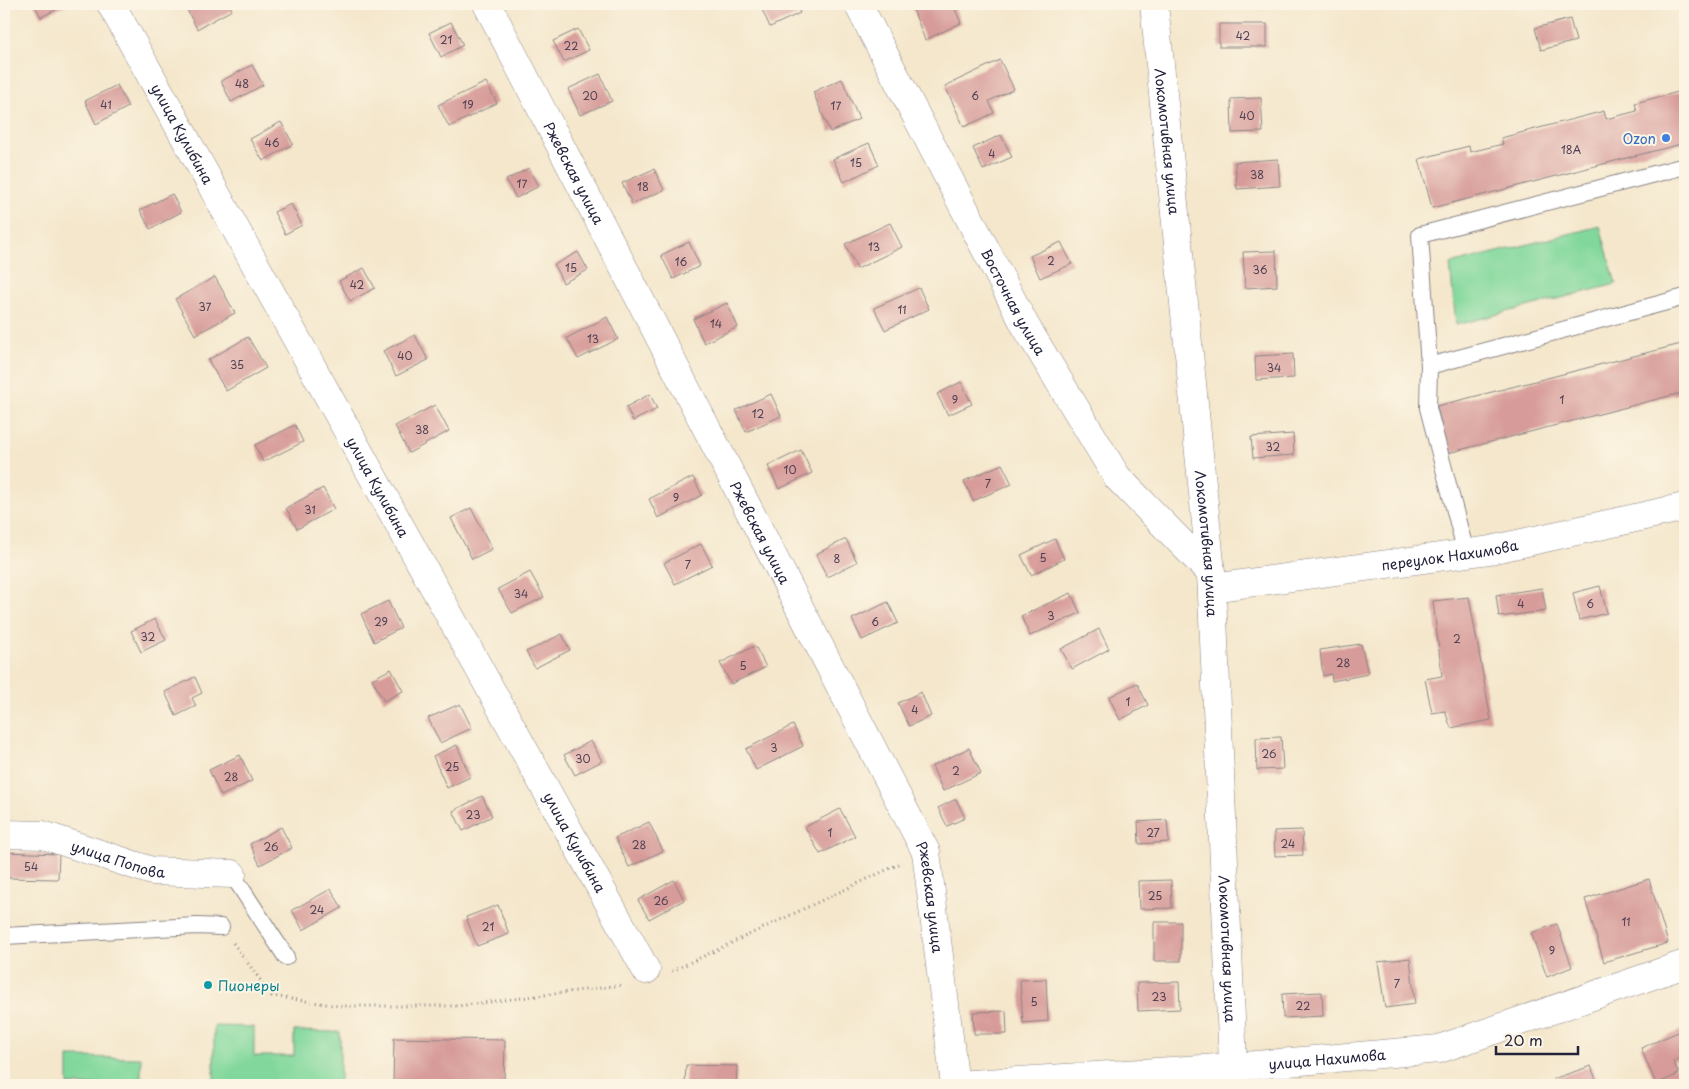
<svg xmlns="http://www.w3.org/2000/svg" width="1689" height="1089" viewBox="0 0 1689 1089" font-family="'Playpen Sans',sans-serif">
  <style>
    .green { fill: #82d89c; stroke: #527d6c }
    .building { fill: #d79b99 }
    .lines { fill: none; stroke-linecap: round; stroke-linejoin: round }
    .lane-casing { stroke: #8b8484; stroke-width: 18 }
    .street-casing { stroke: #8b8484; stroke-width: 29 }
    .path { stroke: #8b8484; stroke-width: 3; stroke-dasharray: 1 4; stroke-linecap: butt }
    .lane { stroke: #fff; stroke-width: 16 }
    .street { stroke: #fff; stroke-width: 28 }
    .shop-dot { fill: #3f7fe0; stroke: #fcf5e5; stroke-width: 2 }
    .culture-dot { fill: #0f9aa8; stroke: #fcf5e5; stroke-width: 2 }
    .labels { text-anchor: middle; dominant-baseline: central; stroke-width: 4; stroke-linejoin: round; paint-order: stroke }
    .number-label { font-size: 11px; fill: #4f4052 }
    .street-label { font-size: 14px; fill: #22223b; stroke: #fcf5e5 }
    .shop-label { font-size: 14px; fill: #366cbe; stroke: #fcf5e5; text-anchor: end }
    .culture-label { font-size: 14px; fill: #0d838f; stroke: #fcf5e5; text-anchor: start }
  </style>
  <rect width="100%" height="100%" fill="#fcf5e5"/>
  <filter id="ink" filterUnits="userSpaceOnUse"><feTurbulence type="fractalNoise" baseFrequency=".02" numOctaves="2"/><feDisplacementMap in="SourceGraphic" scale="10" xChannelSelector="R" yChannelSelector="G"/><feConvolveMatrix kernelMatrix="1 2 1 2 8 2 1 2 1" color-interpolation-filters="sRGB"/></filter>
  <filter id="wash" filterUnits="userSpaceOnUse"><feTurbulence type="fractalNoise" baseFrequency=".0096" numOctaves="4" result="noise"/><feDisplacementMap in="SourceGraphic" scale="20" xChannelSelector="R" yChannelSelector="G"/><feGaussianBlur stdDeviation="1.12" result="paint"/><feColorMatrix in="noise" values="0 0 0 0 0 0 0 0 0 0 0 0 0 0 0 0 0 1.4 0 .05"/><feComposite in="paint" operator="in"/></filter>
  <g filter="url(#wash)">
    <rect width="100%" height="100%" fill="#f4e7cc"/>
    <g class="green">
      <polygon points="1600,226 1616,284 1456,325 1450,264"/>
      <polygon points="214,1026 254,1027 254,1056 294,1056 294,1031 340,1032 340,1085 214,1085"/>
      <polygon points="68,1057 141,1058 141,1085 68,1085"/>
    </g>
    <g id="blocks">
      <g class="building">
        <polygon points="34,4 68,4 41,17"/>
        <polygon points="184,4 229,4 232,10 197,29"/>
        <polygon points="763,4 795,4 800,13 770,27 760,5"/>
        <polygon points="911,4 953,4 961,23 925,40"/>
        <polygon points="1570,19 1576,41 1541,50 1535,28"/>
        <polygon points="451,22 463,45 441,57 429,33"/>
        <rect x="1219" y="24" width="48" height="23"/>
        <polygon points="578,29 589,50 564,62 553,41"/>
        <polygon points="1000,60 1014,89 989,101 994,113 964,127 945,86"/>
        <polygon points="252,65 263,85 231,102 221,81"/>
        <polygon points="600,74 612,101 580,115 568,89"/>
        <polygon points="842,79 859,119 830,132 813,92"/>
        <polygon points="486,82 497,103 449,127 438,105"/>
        <polygon points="117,85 128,107 96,124 85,101"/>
        <polygon points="1682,91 1685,102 1685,143 1432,208 1419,159 1469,146 1470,152 1503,144 1501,138 1604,111 1606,119 1637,111 1635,103"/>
        <polygon points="1261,98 1263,132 1232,133 1231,99"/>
        <polygon points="281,122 293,144 263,161 250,139"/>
        <polygon points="1001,135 1012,157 983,170 973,148"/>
        <polygon points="869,143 879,165 844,182 833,159"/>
        <polygon points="1278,159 1280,186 1237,189 1235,162"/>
        <polygon points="529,168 539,186 516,198 506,180"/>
        <polygon points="654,169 664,190 632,204 622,183"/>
        <polygon points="172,194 181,212 150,229 140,210"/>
        <polygon points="291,204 302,225 285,234 274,212"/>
        <polygon points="890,223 902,247 857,269 845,244"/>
        <polygon points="689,242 700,266 673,279 661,255"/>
        <polygon points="1061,242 1072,264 1040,278 1030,256"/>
        <polygon points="1276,251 1277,286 1245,288 1243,252"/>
        <polygon points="578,252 588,270 563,283 554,265"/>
        <polygon points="364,268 375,288 350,301 339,281"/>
        <polygon points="215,277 235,313 195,335 175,299"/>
        <polygon points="919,288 929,309 885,330 874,308"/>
        <polygon points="727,303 738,327 704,343 693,319"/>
        <polygon points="607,317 618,339 578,359 567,338"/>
        <polygon points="415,335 428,360 396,376 383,351"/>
        <polygon points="248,337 266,368 226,391 208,360"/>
        <polygon points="1685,343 1685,392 1448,453 1437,406"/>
        <polygon points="1293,354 1294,378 1256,380 1255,356"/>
        <polygon points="961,382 972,404 948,415 937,394"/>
        <polygon points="650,394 657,409 633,421 626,407"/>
        <polygon points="771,394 781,416 746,432 736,410"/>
        <polygon points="435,405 449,431 409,453 395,426"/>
        <polygon points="295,425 303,442 263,462 255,445"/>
        <polygon points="1293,434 1294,455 1253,458 1251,437"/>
        <polygon points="801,450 812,473 779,489 768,466"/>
        <polygon points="1002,464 1012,484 973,501 964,481"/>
        <polygon points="693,477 702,495 658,518 649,499"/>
        <polygon points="323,488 334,509 297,529 286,508"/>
        <polygon points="471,508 492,549 472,559 451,518"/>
        <polygon points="846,539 857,562 827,577 816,554"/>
        <polygon points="1055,539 1064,559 1031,575 1021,555"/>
        <polygon points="701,544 712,565 675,584 664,563"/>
        <polygon points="530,572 544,597 512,613 498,589"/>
        <polygon points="1600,586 1607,613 1579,620 1573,593"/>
        <polygon points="1542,588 1546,611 1499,617 1496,595"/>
        <polygon points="1071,593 1080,613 1030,636 1021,616"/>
        <polygon points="1469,597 1491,720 1451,728 1445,711 1432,713 1425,679 1442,676 1433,601"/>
        <polygon points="388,601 401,628 374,642 361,614"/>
        <polygon points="888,602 898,623 862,640 852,619"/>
        <polygon points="155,619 166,640 141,652 131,631"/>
        <polygon points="1099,629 1109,649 1072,669 1061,649"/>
        <polygon points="562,634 570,650 535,668 526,652"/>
        <polygon points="1361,644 1368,674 1332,681 1331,674 1323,676 1320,650"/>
        <polygon points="755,646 766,667 731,684 720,663"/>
        <polygon points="391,669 403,691 384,701 372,679"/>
        <polygon points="195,677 202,693 192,698 196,706 176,716 165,692"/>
        <polygon points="1137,683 1148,705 1120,720 1109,697"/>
        <polygon points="921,692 931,716 909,726 898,703"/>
        <polygon points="460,704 472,728 440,743 428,718"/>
        <polygon points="793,725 803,746 756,770 746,749"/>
        <polygon points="1281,737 1283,769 1257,770 1256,738"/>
        <polygon points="591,741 602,761 575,775 564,755"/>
        <polygon points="457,745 470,777 447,788 433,756"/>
        <polygon points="969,748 981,773 943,791 932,766"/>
        <polygon points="240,755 252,781 221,796 209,770"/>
        <polygon points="482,796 492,816 463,831 453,811"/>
        <polygon points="956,799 965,818 947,826 938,808"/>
        <polygon points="840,809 855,836 820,854 805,827"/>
        <polygon points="1167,820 1169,842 1139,844 1138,822"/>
        <polygon points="649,822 663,851 629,867 615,838"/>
        <polygon points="281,827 292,848 260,865 250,844"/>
        <polygon points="1302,830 1303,855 1275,856 1274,831"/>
        <polygon points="4,852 59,854 58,879 4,878"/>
        <polygon points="1649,879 1668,943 1604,962 1585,899"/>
        <polygon points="674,880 684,900 649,919 638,900"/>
        <polygon points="1171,880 1172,908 1139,909 1138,881"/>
        <polygon points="331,889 342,908 303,930 292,910"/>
        <polygon points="498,905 509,934 477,946 466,917"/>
        <rect x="1154" y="922" width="27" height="39"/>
        <polygon points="1557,924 1572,967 1547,977 1531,933"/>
        <polygon points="1410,958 1415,1004 1385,1008 1378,962"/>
        <polygon points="1046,979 1048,1021 1023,1023 1020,980"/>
        <polygon points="1179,982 1180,1009 1138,1011 1137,983"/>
        <polygon points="1322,992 1323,1016 1283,1018 1282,994"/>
        <polygon points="1006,1011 1007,1034 974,1034 973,1012"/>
        <polygon points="1685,1029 1685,1065 1682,1057 1673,1061 1679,1074 1656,1084 1641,1048"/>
        <polygon points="394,1038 505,1040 504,1085 393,1085"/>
        <polygon points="686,1065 737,1066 736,1085 685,1085"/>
        <polygon points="1591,1066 1598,1085 1555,1085 1553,1079"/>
      </g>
    </g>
  </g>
  <g filter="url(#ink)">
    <use href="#blocks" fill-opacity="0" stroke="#8b8484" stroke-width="1"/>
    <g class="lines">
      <g class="lane-casing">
        <g id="lane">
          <polyline points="1429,366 1420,235 1685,166"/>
          <polyline points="1466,553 1428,408 1429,366 1685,297"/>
          <polyline points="232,874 286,957"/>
          <polyline points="4,936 197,926 221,927"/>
        </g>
      </g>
      <g class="street-casing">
        <g id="street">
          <path id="s1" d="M 111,4 L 646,970"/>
          <path id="s2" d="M 487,4 L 926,852 L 955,1085"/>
          <path id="s3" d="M 858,4 L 1025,325 L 1117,477 L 1211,573"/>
          <path id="s4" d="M 1154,4 L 1211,573 L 1234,1085"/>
          <path id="s5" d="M 1212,588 L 1490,550 L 1685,507"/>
          <path id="s6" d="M 4,834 L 43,835 L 152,871 L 232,874"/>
          <path id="s7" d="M 956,1085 L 1233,1067 L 1439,1049 L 1685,964"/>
        </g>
      </g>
      <g class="path">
        <polyline points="233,943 272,996 339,1006 458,1006 623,985"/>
        <polyline points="672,971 899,864"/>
      </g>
      <use href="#lane" class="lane"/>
      <use href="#street" class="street"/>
    </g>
  </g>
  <circle class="shop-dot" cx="1666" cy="138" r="5"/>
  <circle class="culture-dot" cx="208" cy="985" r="5"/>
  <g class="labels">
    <g class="number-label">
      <text x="1243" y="35">42</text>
      <text x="446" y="39">21</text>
      <text x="571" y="45">22</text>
      <text x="242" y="83">48</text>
      <text x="590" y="95">20</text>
      <text x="975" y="95">6</text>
      <text x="106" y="104">41</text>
      <text x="468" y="104">19</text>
      <text x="836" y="105">17</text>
      <text x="1247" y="115">40</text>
      <text x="272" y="142">46</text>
      <text x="1571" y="149">18А</text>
      <text x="992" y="153">4</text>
      <text x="856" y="162">15</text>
      <text x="1257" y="174">38</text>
      <text x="522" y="183">17</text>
      <text x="643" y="186">18</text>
      <text x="874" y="246">13</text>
      <text x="1051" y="260">2</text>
      <text x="681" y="261">16</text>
      <text x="571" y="267">15</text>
      <text x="1260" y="269">36</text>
      <text x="357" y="284">42</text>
      <text x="205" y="306">37</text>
      <text x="902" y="309">11</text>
      <text x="716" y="323">14</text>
      <text x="593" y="338">13</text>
      <text x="405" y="355">40</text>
      <text x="237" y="364">35</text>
      <text x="1274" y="367">34</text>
      <text x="955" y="399">9</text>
      <text x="1562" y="399">1</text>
      <text x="758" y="413">12</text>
      <text x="422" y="429">38</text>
      <text x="1273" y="446">32</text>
      <text x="790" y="469">10</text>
      <text x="988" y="483">7</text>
      <text x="676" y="497">9</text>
      <text x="310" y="509">31</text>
      <text x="1043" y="557">5</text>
      <text x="837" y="558">8</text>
      <text x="688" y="564">7</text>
      <text x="521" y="593">34</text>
      <text x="1521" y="603">4</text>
      <text x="1590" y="603">6</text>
      <text x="1051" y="615">3</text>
      <text x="381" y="621">29</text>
      <text x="875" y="621">6</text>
      <text x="148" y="636">32</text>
      <text x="1457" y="638">2</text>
      <text x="1343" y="662">28</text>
      <text x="743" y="665">5</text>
      <text x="1128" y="701">1</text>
      <text x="915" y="709">4</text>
      <text x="774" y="747">3</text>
      <text x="1269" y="753">26</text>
      <text x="583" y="758">30</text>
      <text x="452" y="766">25</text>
      <text x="956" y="770">2</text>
      <text x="231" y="776">28</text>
      <text x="473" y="814">23</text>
      <text x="830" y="832">1</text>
      <text x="1153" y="832">27</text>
      <text x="1288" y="843">24</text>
      <text x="639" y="844">28</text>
      <text x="271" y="846">26</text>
      <text x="31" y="866">54</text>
      <text x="1155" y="895">25</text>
      <text x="661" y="900">26</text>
      <text x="317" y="909">24</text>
      <text x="1626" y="921">11</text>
      <text x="488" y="926">21</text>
      <text x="1552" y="950">9</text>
      <text x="1397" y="983">7</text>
      <text x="1159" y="996">23</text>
      <text x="1034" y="1001">5</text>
      <text x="1303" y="1005">22</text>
    </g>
    <g class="street-label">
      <text stroke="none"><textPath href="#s1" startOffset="148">улица Кулибина</textPath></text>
      <text stroke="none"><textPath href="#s4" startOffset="138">Локомотивная улица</textPath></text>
      <text stroke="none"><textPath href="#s2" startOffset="190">Ржевская улица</textPath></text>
      <text stroke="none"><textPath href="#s3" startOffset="336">Восточная улица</textPath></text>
      <text stroke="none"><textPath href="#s1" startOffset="552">улица Кулибина</textPath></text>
      <text stroke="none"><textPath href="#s2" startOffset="595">Ржевская улица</textPath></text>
      <text stroke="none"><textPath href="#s4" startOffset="542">Локомотивная улица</textPath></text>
      <text stroke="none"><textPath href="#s5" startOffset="240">переулок Нахимова</textPath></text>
      <text stroke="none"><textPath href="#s1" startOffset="958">улица Кулибина</textPath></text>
      <text stroke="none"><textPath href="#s6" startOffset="118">улица Попова</textPath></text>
      <text stroke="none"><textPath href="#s2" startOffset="1000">Ржевская улица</textPath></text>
      <text stroke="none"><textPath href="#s4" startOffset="948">Локомотивная улица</textPath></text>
      <text stroke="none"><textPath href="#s7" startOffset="372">улица Нахимова</textPath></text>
    </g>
    <g class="shop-label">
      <text x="1656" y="138">Ozon</text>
    </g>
    <g class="culture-label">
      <text x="218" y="985">Пионеры</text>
    </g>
  </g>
  <rect width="1689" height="1089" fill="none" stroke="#fcf5e5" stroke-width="20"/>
  <path d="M1496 1046v8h82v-8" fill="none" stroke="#22223b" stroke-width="2.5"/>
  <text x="1504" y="1046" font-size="15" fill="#22223b" stroke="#fcf5e5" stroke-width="4" paint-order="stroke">20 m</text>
</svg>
